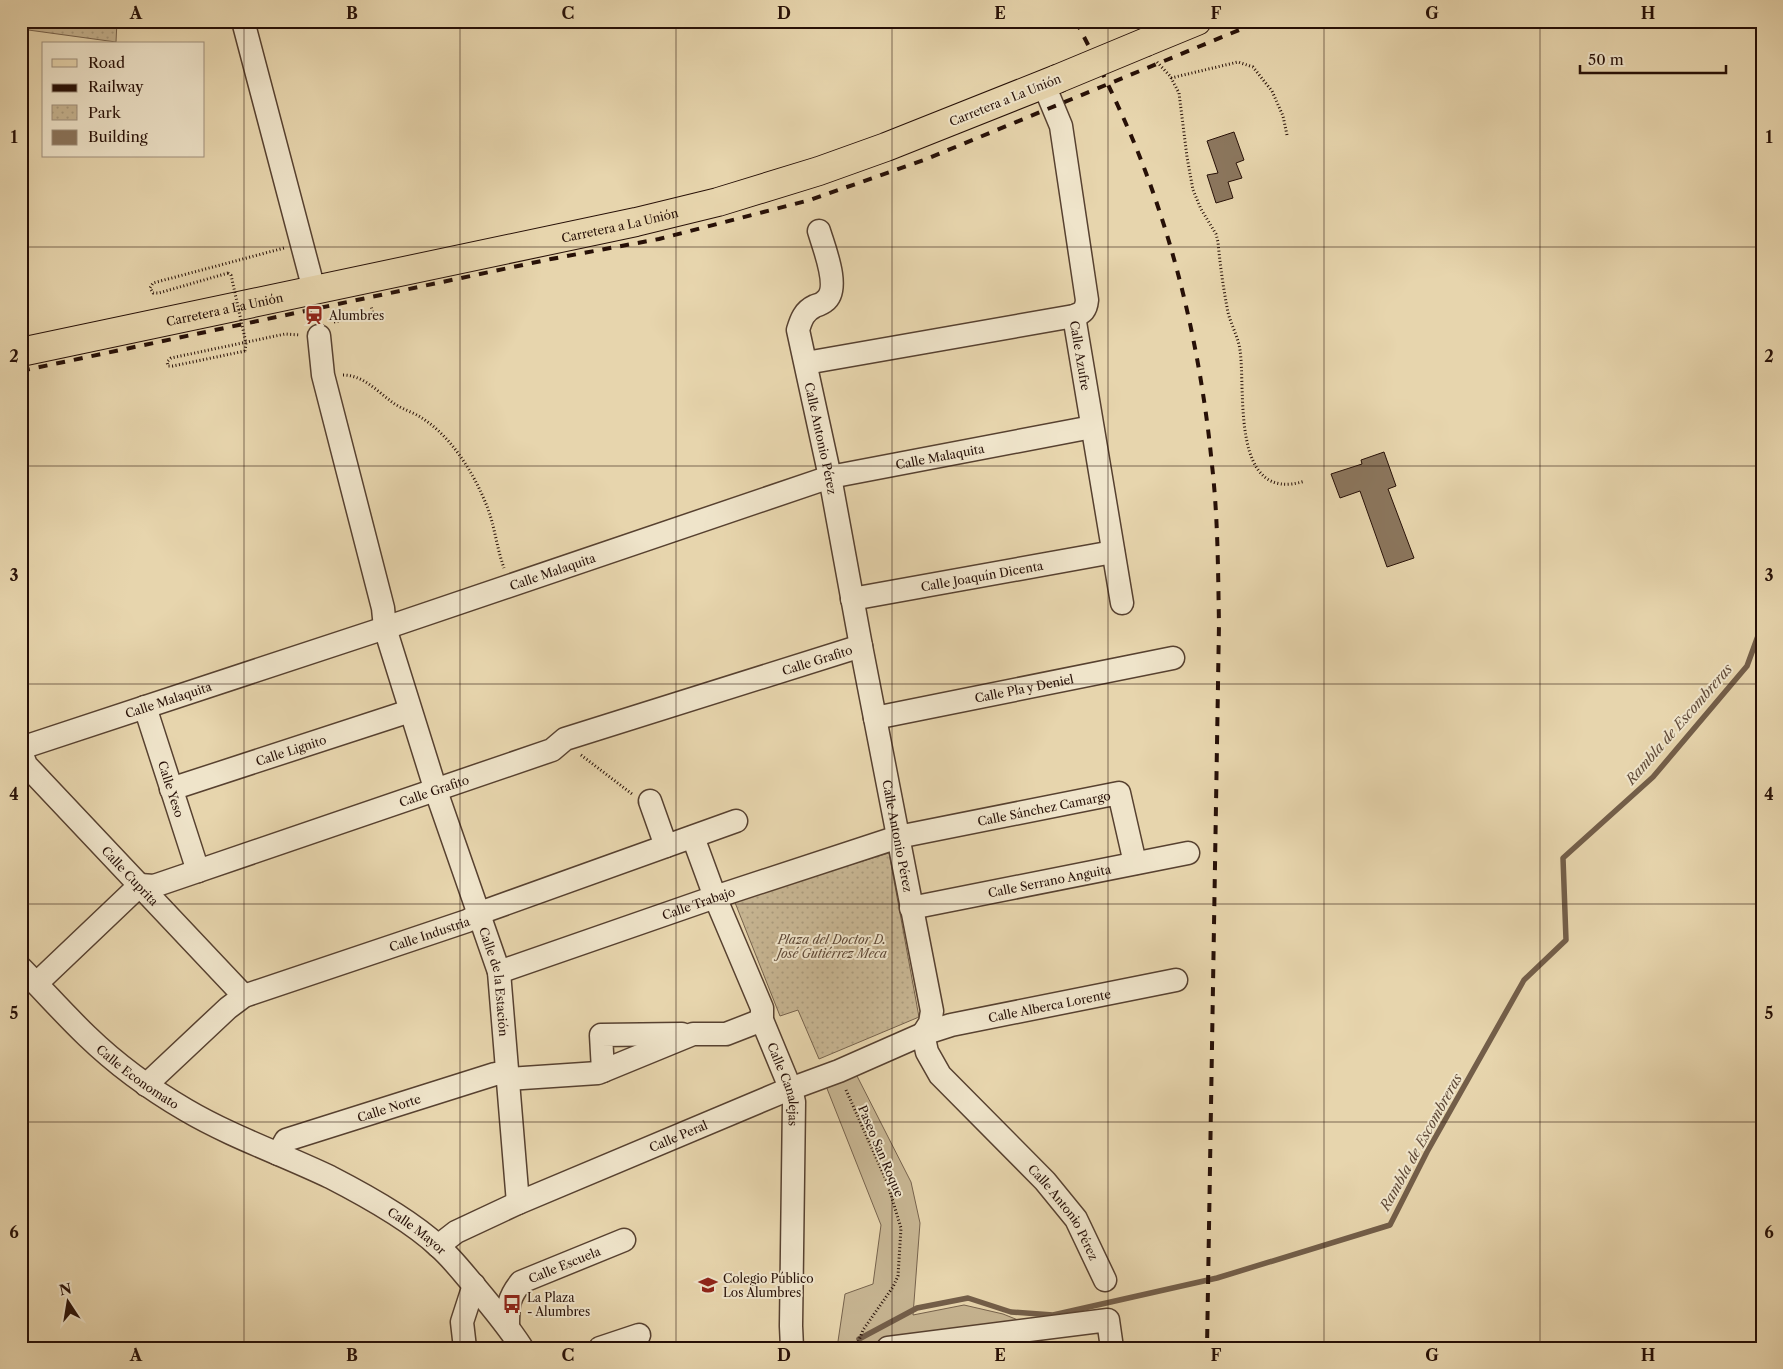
<svg xmlns="http://www.w3.org/2000/svg" width="1783" height="1369" viewBox="0 0 1783 1369" font-family="'Libre Caslon Text',serif">
  <style>
    .green { fill: #c6b491; stroke: #76624c }
    .park { fill: url(#park-dots); stroke: #76624c }
    .lines { fill: none; stroke-linecap: round; stroke-linejoin: round }
    .stream { stroke: #735e49; stroke-width: 5.5 }
    .building { fill: #8b765d; stroke: #271007 }
    .minor-casing { stroke: #574130; stroke-width: 25 }
    .major-casing { stroke: #271007; stroke-width: 30 }
    .path { stroke: #271007; stroke-width: 3; stroke-dasharray: 1 2.5; stroke-linecap: butt }
    .minor { stroke: #efe4ca; stroke-width: 22 }
    .major { stroke: #e7d5ad; stroke-width: 28 }
    .rail { stroke: #271007; stroke-width: 4; stroke-dasharray: 9 9; stroke-linecap: butt }
    .major-bridge-casing { stroke: #271007; stroke-width: 30; stroke-linecap: butt }
    .path-bridge { stroke: #271007; stroke-width: 3; stroke-dasharray: 1 2.5; stroke-linecap: butt }
    .major-bridge { stroke: #e7d5ad; stroke-width: 28 }
    .grid { fill: none; stroke: #271007; stroke-width: 1; stroke-opacity: 0.55 }
    .labels { text-anchor: middle; dominant-baseline: central; stroke-width: 4; stroke-linejoin: round; paint-order: stroke }
    .street-label { font-size: 12px; fill: #271007; stroke: #efe4ca }
    .poi-label { font-size: 12px; fill: #271007; stroke: #efe4ca; text-anchor: start }
    .park-label { font-size: 12px; font-style: italic; fill: #5f4937; stroke: #efe4ca }
    .water-label { font-size: 14px; font-style: italic; fill: #604a38; stroke: #efe4ca }
    .neatline { fill: none; stroke: #271007; stroke-width: 2 }
    .grid-label { font-size: 16px; text-anchor: middle; font-weight: bold; fill: #271007 }
  </style>
  <defs>
    <pattern id="park-dots" width="8" height="8" patternUnits="userSpaceOnUse" patternTransform="scale(1.25)"><rect width="8" height="8" fill="#c6b491"/><path d="M2 2h.1M6 6h.1" fill="none" stroke="#aa9a7c" stroke-width="1.8" stroke-linecap="round"/></pattern>
  </defs>
  <rect width="100%" height="100%" fill="#e7d5ad"/>
  <filter id="stains"><feTurbulence type="fractalNoise" baseFrequency=".004" numOctaves="4"/><feColorMatrix values="0 0 0 0 .2 0 0 0 0 .09 0 0 0 0 .02 0 0 0 .5 -.17"/></filter>
  <radialGradient id="worn" r=".72"><stop offset=".6" stop-color="#630" stop-opacity="0"/><stop offset="1" stop-color="#630" stop-opacity=".3"/></radialGradient>
  <polygon class="green" points="856,1074 911,1182 920,1223 913,1315 964,1305 1003,1314 1023,1322 870,1343 870,1348 837,1348 845,1294 873,1284 881,1225 826,1086"/>
  <g class="park">
    <polygon points="21,21 117,21 116,42 21,29"/>
    <polygon points="889,853 919,1017 819,1059 798,1010 780,1016 734,900"/>
  </g>
  <g class="lines">
    <polyline class="stream" points="859,1339 917,1308 968,1298 1011,1312 1053,1315 1217,1278 1390,1225 1427,1152 1524,980 1566,940 1563,858 1653,777 1747,666 1762,625"/>
  </g>
  <g class="building">
    <polygon points="1234,132 1244,160 1236,163 1242,178 1228,182 1233,198 1216,203 1207,175 1218,173 1207,141"/>
    <polygon points="1384,452 1396,486 1388,489 1414,558 1387,567 1360,491 1340,498 1331,474 1362,464 1361,460"/>
  </g>
  <g class="lines">
    <g class="minor-casing">
      <g id="minor">
        <polyline points="243,21 314,290"/>
        <path id="s1" d="M 819,231 C 824,248 841,289 825,301 C 823,303 818,305 815,306 C 804,311 801,320 798,330 L 830,477 L 861,646 L 932,1011 L 930,1023 L 923,1034 L 927,1052 L 940,1075 L 1045,1181 L 1076,1219 L 1105,1280"/>
        <path id="s2" d="M 1074,316 L 1122,603"/>
        <path id="s3" d="M 319,336 L 323,375 L 383,608 L 385,628 L 436,791 L 499,972 L 518,1203"/>
        <path d="M 806,363 L 1074,316 C 1083,313 1086,310 1087,300 L 1061,126 L 1044,85"/>
        <path id="s4" d="M 852,599 L 1113,552"/>
        <path id="s5" d="M 145,707 L 198,871"/>
        <path id="s6" d="M 875,718 L 1173,658"/>
        <path id="s7" d="M 21,748 L 385,628 L 830,477 L 1092,427"/>
        <path id="s8" d="M 21,752 L 26,765 L 244,996"/>
        <path id="s9" d="M 171,789 L 410,711"/>
        <polyline points="650,801 666,846"/>
        <path id="s10" d="M 693,837 L 715,897 L 762,1008 L 762,1020 L 791,1090 L 794,1102 L 791,1326 L 792,1348"/>
        <path id="s11" d="M 911,908 L 1188,853"/>
        <path id="s12" d="M 21,968 C 43,990 64,1014 87,1036 C 117,1065 150,1089 186,1110 C 232,1137 282,1154 330,1177 C 365,1195 409,1219 438,1246 C 452,1258 464,1274 476,1288 C 492,1307 508,1326 522,1348"/>
        <path id="s13" d="M 499,972 L 715,897 L 898,837 L 1119,793 L 1135,863"/>
        <path id="s14" d="M 37,983 L 140,885 L 154,886 L 198,871 L 552,750 L 565,739 L 861,646"/>
        <polyline points="603,1071 601,1035 682,1034"/>
        <polyline points="507,1079 598,1073 693,1034 726,1034 762,1020"/>
        <path id="s15" d="M 146,1085 L 228,1008 L 244,996 L 467,921 L 488,910 L 736,821"/>
        <path id="s16" d="M 278,1154 L 286,1140 L 495,1074 L 507,1072"/>
        <path id="s17" d="M 438,1246 L 456,1232 L 518,1203 L 782,1092 L 839,1071 L 923,1034 L 951,1025 L 1176,980"/>
        <path id="s18" d="M 508,1326 C 508,1306 508,1298 521,1282 L 624,1240"/>
        <polyline points="465,1348 462,1322 474,1285"/>
        <polyline points="600,1348 639,1335"/>
        <polyline points="888,1348 1108,1320 1112,1348"/>
      </g>
    </g>
    <g class="major-casing">
      <g id="major">
        <polyline points="1146,42 1197,21"/>
        <path id="s19" d="M 21,352 L 636,222 L 718,202 L 819,171 L 886,147 L 1057,79"/>
      </g>
    </g>
    <g class="path">
      <path d="M 1157,62 L 1170,76 L 1179,93 L 1187,157 L 1193,190 L 1201,209 L 1216,234 L 1218,242 C 1220,264 1223,286 1227,307 C 1229,322 1238,335 1240,350 C 1246,391 1230,505 1305,481"/>
      <polyline points="1171,78 1238,62 1253,67 1272,91 1283,116 1287,135"/>
      <polyline points="228,273 159,293 153,293 150,288 153,283 284,248"/>
      <polyline points="334,322 373,314 371,306"/>
      <polyline points="245,351 173,366 168,366 167,362 171,358 285,334 300,335"/>
      <path d="M 343,375 C 363,375 377,391 392,402 C 401,409 413,412 422,418 C 453,438 475,475 488,509 C 495,528 497,549 504,568"/>
      <polyline points="581,755 632,794"/>
      <polyline points="846,1090 887,1182 901,1228 898,1276 893,1287 863,1330 856,1348"/>
    </g>
    <use href="#minor" class="minor"/>
    <use href="#major" class="major"/>
    <g class="rail">
      <path d="M 1076,21 C 1090,49 1105,77 1118,106 C 1170,218 1200,342 1212,465 C 1218,518 1218,571 1219,624 L 1207,1348"/>
      <polyline points="21,371 551,259 659,239 810,200 924,160 1261,21"/>
    </g>
    <g class="major-bridge-casing">
      <polyline id="major-bridge" points="1057,79 1146,42"/>
    </g>
    <polyline class="path-bridge" points="228,273 231,275 246,343 245,351"/>
    <use href="#major-bridge" class="major-bridge"/>
  </g>
  <path class="grid" d="M 244,21 L 244,1348M 460,21 L 460,1348M 676,21 L 676,1348M 892,21 L 892,1348M 1108,21 L 1108,1348M 1324,21 L 1324,1348M 1540,21 L 1540,1348M 21,247 L 1762,247M 21,466 L 1762,466M 21,684 L 1762,684M 21,904 L 1762,904M 21,1122 L 1762,1122"/>
  <defs>
    <g id="station-bare" transform="scale(1.5)"><path d="M-3-6H3Q5-6 5-4V2Q5 4 3 4L4.5 6H3L1.5 4h-3L-3 6H-4.5L-3 4Q-5 4-5 2V-4Q-5-6-3-6ZM-3.5-4v3h7v-3ZM-3.5 1v1.5H-2V1ZM2 1v1.5H3.5V1Z" fill="#8f2418" stroke="#efe4ca" stroke-width="2.5" paint-order="stroke"/></g>
    <g id="school-bare" transform="scale(1.5)"><path d="M0-5L7-2L0 1L-7-2ZM-4 1L0 2.5L4 1V4Q0 6-4 4Z" fill="#8f2418" stroke="#efe4ca" stroke-width="2.5" paint-order="stroke"/></g>
    <g id="bus-bare" transform="scale(1.5)"><path d="M-5-6H5V4H4V6H2V4H-2V6H-4V4H-5ZM-3.5-4V0h7V-4ZM-3.5 1.2v1.5H-2V1.2ZM2 1.2v1.5H3.5V1.2Z" fill="#8f2418" stroke="#efe4ca" stroke-width="2.5" paint-order="stroke"/></g>
  </defs>
  <g fill-rule="evenodd">
    <use href="#station-bare" x="314" y="315"/>
    <use href="#school-bare" x="708" y="1285"/>
    <use href="#bus-bare" x="512" y="1304"/>
  </g>
  <g class="labels">
    <g class="street-label">
      <text transform="translate(1005 100) rotate(-22)">Carretera a La Unión</text>
      <text stroke="none"><textPath href="#s19" startOffset="612">Carretera a La Unión</textPath></text>
      <text stroke="none"><textPath href="#s19" startOffset="208">Carretera a La Unión</textPath></text>
      <text stroke="none"><textPath href="#s2" startOffset="40">Calle Azufre</textPath></text>
      <text stroke="none"><textPath href="#s1" startOffset="226">Calle Antonio Pérez</textPath></text>
      <text stroke="none"><textPath href="#s7" startOffset="965">Calle Malaquita</textPath></text>
      <text stroke="none"><textPath href="#s7" startOffset="560">Calle Malaquita</textPath></text>
      <text stroke="none"><textPath href="#s4" startOffset="132">Calle Joaquín Dicenta</textPath></text>
      <text stroke="none"><textPath href="#s14" startOffset="858">Calle Grafito</textPath></text>
      <text stroke="none"><textPath href="#s6" startOffset="152">Calle Pla y Deniel</textPath></text>
      <text stroke="none"><textPath href="#s7" startOffset="155">Calle Malaquita</textPath></text>
      <text stroke="none"><textPath href="#s9" startOffset="126">Calle Lignito</textPath></text>
      <text stroke="none"><textPath href="#s5" startOffset="86">Calle Yeso</textPath></text>
      <text stroke="none"><textPath href="#s14" startOffset="452">Calle Grafito</textPath></text>
      <text stroke="none"><textPath href="#s13" startOffset="570">Calle Sánchez Camargo</textPath></text>
      <text stroke="none"><textPath href="#s1" startOffset="631">Calle Antonio Pérez</textPath></text>
      <text stroke="none"><textPath href="#s8" startOffset="166">Calle Cuprita</textPath></text>
      <text stroke="none"><textPath href="#s11" startOffset="141">Calle Serrano Anguita</textPath></text>
      <text stroke="none"><textPath href="#s13" startOffset="211">Calle Trabajo</textPath></text>
      <text stroke="none"><textPath href="#s15" startOffset="328">Calle Industria</textPath></text>
      <text stroke="none"><textPath href="#s3" startOffset="671">Calle de la Estación</textPath></text>
      <text stroke="none"><textPath href="#s17" startOffset="660">Calle Alberca Lorente</textPath></text>
      <text stroke="none"><textPath href="#s12" startOffset="160">Calle Economato</textPath></text>
      <text stroke="none"><textPath href="#s10" startOffset="265">Calle Canalejas</textPath></text>
      <text stroke="none"><textPath href="#s16" startOffset="124">Calle Norte</textPath></text>
      <text stroke="none"><textPath href="#s17" startOffset="265">Calle Peral</textPath></text>
      <text transform="translate(881 1151) rotate(67)">Paseo San Roque</text>
      <text stroke="none"><textPath href="#s1" startOffset="1065">Calle Antonio Pérez</textPath></text>
      <text stroke="none"><textPath href="#s12" startOffset="480">Calle Mayor</textPath></text>
      <text stroke="none"><textPath href="#s18" startOffset="94">Calle Escuela</textPath></text>
    </g>
    <g class="poi-label">
      <text x="329" y="315">Alumbres</text>
      <text x="723" y="1278">Colegio Público<tspan x="723" dy="14">Los Alumbres</tspan></text>
      <text x="527" y="1297">La Plaza<tspan x="527" dy="14">- Alumbres</tspan></text>
    </g>
    <g class="park-label">
      <text x="832" y="939">Plaza del Doctor D.<tspan x="832" dy="14">José Gutiérrez Meca</tspan></text>
    </g>
    <g class="water-label">
      <text transform="translate(1679 724) rotate(-49)">Rambla de Escombreras</text>
      <text transform="translate(1421 1142) rotate(-61)">Rambla de Escombreras</text>
    </g>
  </g>
  <rect width="1783" height="1369" fill="none" stroke="#e7d5ad" stroke-width="55"/>
  <rect x="42" y="42" width="162" height="115" fill="#efe4ca" stroke="#9f8f7c"/>
  <rect x="52" y="59" width="25" height="8" fill="#e7d5ad" stroke="#9f8f7c"/>
  <text x="88" y="68" font-size="15" fill="#271007">Road</text>
  <rect x="52" y="84" width="25" height="8" fill="#271007" stroke="#9f8f7c"/>
  <text x="88" y="92" font-size="15" fill="#271007">Railway</text>
  <rect x="52" y="105" width="25" height="15" fill="url(#park-dots)" stroke="#9f8f7c"/>
  <text x="88" y="118" font-size="15" fill="#271007">Park</text>
  <rect x="52" y="130" width="25" height="15" fill="#8b765d" stroke="#9f8f7c"/>
  <text x="88" y="142" font-size="15" fill="#271007">Building</text>
  <g transform="translate(68 1302) rotate(348)" stroke="#efe4ca" stroke-width="4" paint-order="stroke">
  <path d="M0-4L9 19L0 12L-9 19Z" fill="#271007"/>
  <text y="-8" font-size="14" font-weight="bold" text-anchor="middle" fill="#271007">N</text>
  </g>
  <path d="M1580 65v8h146v-8" fill="none" stroke="#271007" stroke-width="2.5"/>
  <text x="1588" y="65" font-size="15" fill="#271007" stroke="#efe4ca" stroke-width="4" paint-order="stroke">50 m</text>
  <rect x="28" y="28" width="1728" height="1314" class="neatline"/>
  <g class="grid-label">
    <text x="136" y="19">A</text>
    <text x="352" y="19">B</text>
    <text x="568" y="19">C</text>
    <text x="784" y="19">D</text>
    <text x="1000" y="19">E</text>
    <text x="1216" y="19">F</text>
    <text x="1432" y="19">G</text>
    <text x="1648" y="19">H</text>
    <text x="14" y="143">1</text>
    <text x="1769" y="143">1</text>
    <text x="14" y="362">2</text>
    <text x="1769" y="362">2</text>
    <text x="14" y="581">3</text>
    <text x="1769" y="581">3</text>
    <text x="14" y="800">4</text>
    <text x="1769" y="800">4</text>
    <text x="14" y="1019">5</text>
    <text x="1769" y="1019">5</text>
    <text x="14" y="1238">6</text>
    <text x="1769" y="1238">6</text>
    <text x="136" y="1361">A</text>
    <text x="352" y="1361">B</text>
    <text x="568" y="1361">C</text>
    <text x="784" y="1361">D</text>
    <text x="1000" y="1361">E</text>
    <text x="1216" y="1361">F</text>
    <text x="1432" y="1361">G</text>
    <text x="1648" y="1361">H</text>
  </g>
  <rect width="100%" height="100%" filter="url(#stains)"/>
  <rect width="100%" height="100%" fill="url(#worn)"/>
</svg>
